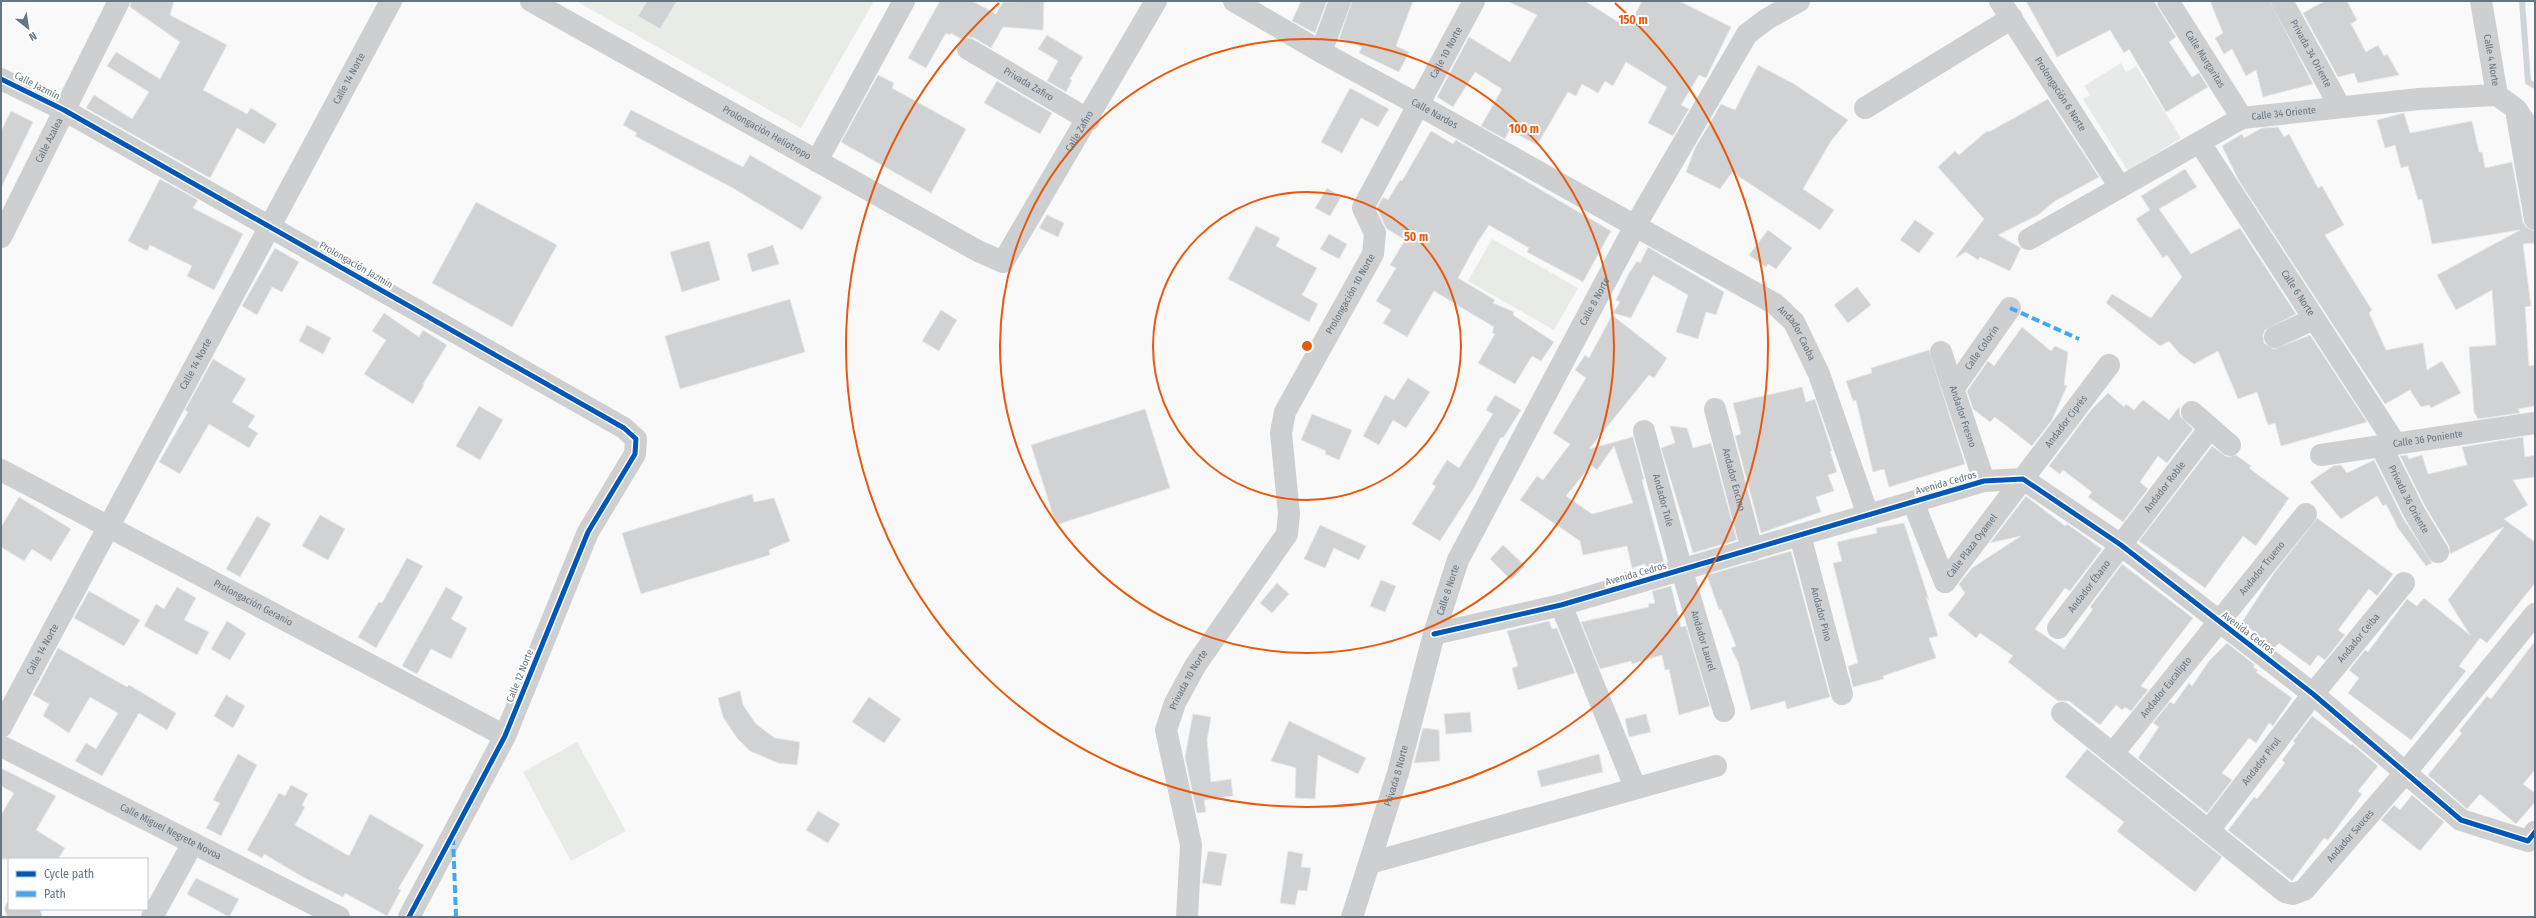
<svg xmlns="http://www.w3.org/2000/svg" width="2536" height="918" viewBox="0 0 2536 918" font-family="'Fira Sans Condensed',sans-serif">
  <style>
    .built { fill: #e8e9e9 }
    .green { fill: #e8ebe6 }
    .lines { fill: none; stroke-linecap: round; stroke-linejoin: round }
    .stream { stroke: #ced6d9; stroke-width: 6 }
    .building { fill: #d0d2d3; stroke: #e8e8e8; fill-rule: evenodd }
    .minor { stroke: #cecfd0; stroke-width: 22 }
    .quiet { stroke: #3fa9f5; stroke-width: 4; stroke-dasharray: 8 4; stroke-linecap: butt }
    .cycleway-casing { stroke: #fff; stroke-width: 8 }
    .cycleway { stroke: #0057b8; stroke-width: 5 }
    .ring { fill: none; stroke: #e8590c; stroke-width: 2 }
    .labels { text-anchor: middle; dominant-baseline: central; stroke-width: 4; stroke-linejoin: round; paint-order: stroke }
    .street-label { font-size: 10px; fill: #657683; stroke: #fff }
    .centre { fill: #e8590c; stroke: #fff; stroke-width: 2 }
    .ring-label { font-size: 12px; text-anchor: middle; font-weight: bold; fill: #e8590c; stroke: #fff; stroke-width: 4; stroke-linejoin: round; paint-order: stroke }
  </style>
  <rect width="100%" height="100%" fill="#f9f9f9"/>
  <polygon class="built" points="2121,63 2126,72 2136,66 2181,138 2128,171 2083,99 2090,95 2084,86"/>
  <g class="green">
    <polygon points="576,1 874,1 801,128"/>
    <polygon points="1492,239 1578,288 1554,330 1468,281"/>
    <polygon points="577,742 626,831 571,861 523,772"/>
  </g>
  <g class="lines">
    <polyline class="stream" points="2522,1 2528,82 2535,86"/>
  </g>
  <g class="building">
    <polygon points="131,1 174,1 170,15 227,45 203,90 247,114 251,108 277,124 264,144 237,128 210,178 86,108 94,95 132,119 149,92 107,66 116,52 160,79 180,42 130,7"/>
    <polygon points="647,1 677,1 660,29 638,16"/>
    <polygon points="940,1 972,1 996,14 1003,2 1044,1 1043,30 1003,27 991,48 974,38 968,37 961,39 951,33 950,35 946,33 926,68 908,58"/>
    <polygon points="1301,1 1327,1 1315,33 1292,21"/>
    <polygon points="1352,1 1413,1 1396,46 1409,52 1399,72 1359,53 1362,47 1339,39"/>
    <polygon points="1507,1 1585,1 1618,22 1623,15 1632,21 1642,1 1679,1 1731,27 1706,78 1699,75 1681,105 1689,109 1673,136 1648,123 1667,87 1626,62 1613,86 1605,81 1598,93 1582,84 1576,96 1568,92 1537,145 1509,130 1505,139 1481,126 1502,89 1475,72 1453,107 1437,97 1469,37 1510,62 1537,15"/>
    <polygon points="2026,1 2154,1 2176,37 2169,42 2192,77 2199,73 2208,87 2166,112 2129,49 2124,53 2110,30 2057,57"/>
    <polygon points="2210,1 2270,1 2313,84 2263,97 2256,70 2246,76 2232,49 2224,54 2215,38 2223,33"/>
    <polygon points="2325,1 2347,1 2357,20 2351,24 2366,52 2378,45 2384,56 2387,54 2399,75 2358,83 2354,73 2338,77 2303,13"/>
    <polygon points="1047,35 1083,57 1070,79 1072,80 1066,92 1047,81 1058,61 1038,49"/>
    <polygon points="1758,65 1794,84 1848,120 1831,141 1803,189 1834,210 1820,230 1732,172 1720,189 1686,172 1695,148 1721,104 1735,110"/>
    <polygon points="878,75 894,83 892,88 966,129 931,193 841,142"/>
    <polygon points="997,81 1052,113 1040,134 984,103"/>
    <polygon points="1350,88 1389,109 1378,127 1361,118 1342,153 1321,142"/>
    <polygon points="2048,99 2099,177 2055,201 2038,215 1998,235 2021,248 2010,271 1980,257 1978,260 1966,252 1955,258 1984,219 1938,167 1955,151 1959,155 1987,131 1989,132"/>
    <polygon points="631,110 743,167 750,155 822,197 802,230 731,187 635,136 637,133 623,125"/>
    <polygon points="11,111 33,122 1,188 1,131"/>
    <polygon points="2404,113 2410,133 2472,121 2479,152 2482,152 2485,168 2512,162 2523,222 2526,227 2535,231 2535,243 2523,244 2531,306 2525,307 2529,366 2535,365 2535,406 2518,409 2520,413 2478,419 2474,412 2469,347 2496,345 2492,290 2456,310 2437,275 2520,230 2432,244 2422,199 2418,200 2408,166 2401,168 2395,145 2385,148 2377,120"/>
    <polygon points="2278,127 2284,137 2289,134 2318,188 2322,186 2344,225 2325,235 2372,310 2369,313 2386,350 2423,343 2427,370 2442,361 2461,393 2431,408 2429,405 2421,407 2410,390 2385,404 2239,181 2222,146 2242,134 2244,138 2262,128"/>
    <polygon points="1431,131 1453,144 1456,140 1611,231 1583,282 1527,252 1529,248 1489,225 1477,243 1458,278 1495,300 1493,303 1514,312 1513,315 1554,342 1541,361 1532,356 1515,384 1478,363 1495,334 1492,333 1494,327 1434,291 1407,337 1383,323 1391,310 1376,301 1396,268 1390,265 1405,240 1386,228 1377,208 1383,197 1388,200 1400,180 1402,181"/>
    <polygon points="2185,169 2197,187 2159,209 2191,254 2240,228 2296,314 2265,330 2263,335 2264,343 2274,349 2310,335 2367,422 2281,446 2275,423 2268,425 2257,392 2238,399 2218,351 2194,364 2179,353 2169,341 2160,346 2106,303 2112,294 2151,318 2182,277 2167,255 2163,258 2136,219 2150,210 2141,196"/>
    <polygon points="160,179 198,200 193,208 243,234 214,290 187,276 192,266 150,245 147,251 128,241"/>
    <polygon points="1327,188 1341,197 1330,216 1315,208"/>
    <polygon points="476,202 557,245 512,327 432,283"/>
    <polygon points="1047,215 1064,223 1058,237 1039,228"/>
    <polygon points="1915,220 1934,233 1919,253 1900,240"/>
    <polygon points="1256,226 1280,238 1276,246 1317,268 1302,295 1318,304 1309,322 1228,279"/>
    <polygon points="1768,230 1792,248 1776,269 1768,264 1766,267 1749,255"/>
    <polygon points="1329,234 1347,244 1339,259 1320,249"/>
    <polygon points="709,241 720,280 682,292 670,252"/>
    <polygon points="773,245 779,264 752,272 747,254"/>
    <polygon points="1648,247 1724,292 1716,315 1706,312 1698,339 1676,332 1688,295 1653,275 1631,318 1613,313 1620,302 1616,300 1628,275 1637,261 1640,263"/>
    <polygon points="275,248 299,262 282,292 272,287 257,315 242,306"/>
    <polygon points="1857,287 1871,305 1848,323 1834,305"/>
    <polygon points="790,299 805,352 680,389 665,336"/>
    <polygon points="941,310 957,320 939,351 922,341"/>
    <polygon points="384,313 419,337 423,330 447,345 423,384 424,385 413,404 364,374 386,340 372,331"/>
    <path d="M 1612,315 L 1667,358 L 1654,378 L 1649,375 L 1589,449 L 1633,437 L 1644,479 L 1642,480 L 1664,562 L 1646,567 L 1645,564 L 1632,568 L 1627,546 L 1583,555 L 1580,541 L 1520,500 L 1537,476 L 1543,480 L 1570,444 L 1553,433 L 1586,378 L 1575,370 L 1585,355 L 1589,358 ZM 1614,446 L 1633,503 L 1592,514 L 1566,496 L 1591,465 L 1597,470 Z"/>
    <polygon points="307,325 331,338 323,354 299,341"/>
    <polygon points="2022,327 2051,351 2055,346 2068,352 2064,385 2067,386 2052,420 2032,446 1995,417 1990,422 1973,409 1967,391 1988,361 1994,366"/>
    <polygon points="1929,350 1965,464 1889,487 1884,469 1873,472 1856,400 1853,401 1846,381 1872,373 1871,368"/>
    <polygon points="213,359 246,379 232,402 255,416 248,427 258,433 249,448 209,424 180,474 159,462 188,412 185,410"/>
    <polygon points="1408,378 1430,392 1406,428 1393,420 1379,445 1363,436 1385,395 1394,400"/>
    <polygon points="1802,387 1806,402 1815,399 1832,451 1830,451 1837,472 1828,475 1834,491 1816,497 1821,512 1761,533 1735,436 1741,434 1733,403"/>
    <polygon points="2108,393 2124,407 2126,404 2134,410 2143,400 2169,420 2179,407 2180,416 2193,429 2167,463 2158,456 2140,482 2148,489 2123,522 2088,497 2092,492 2063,470 2060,474 2049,466 2091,410"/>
    <polygon points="1495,395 1521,410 1503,438 1501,437 1474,488 1440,541 1412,524 1436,486 1432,484 1447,460 1459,468 1493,414 1486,410"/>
    <polygon points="479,406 503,420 480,460 456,446"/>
    <polygon points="1145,409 1170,488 1056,525 1031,445"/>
    <polygon points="1312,414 1352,430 1339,460 1325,454 1326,451 1301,440"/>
    <polygon points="1670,426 1687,428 1693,448 1711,443 1737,540 1693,553 1661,448 1675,443"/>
    <polygon points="2523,437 2525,457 2535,455 2535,477 2513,480 2528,505 2504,519 2535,542 2535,583 2487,643 2480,638 2459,666 2466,671 2411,740 2348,693 2359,678 2349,670 2365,650 2368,652 2407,599 2417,606 2424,598 2470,635 2448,600 2504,527 2450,554 2449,546 2425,506 2400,456 2407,455 2409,459 2422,455 2428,474 2467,465 2462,447"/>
    <polygon points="2212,446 2227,457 2236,455 2251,466 2249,468 2289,498 2256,546 2243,536 2205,588 2139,541"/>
    <polygon points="2374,460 2403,518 2432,563 2426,566 2398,528 2386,504 2383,506 2377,496 2341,519 2310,482 2333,466 2341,465 2347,473"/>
    <polygon points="752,494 754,502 774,498 790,541 769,550 770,555 641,594 622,533"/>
    <polygon points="2026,496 2065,526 2067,524 2102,549 2070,591 2065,588 2035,629 2064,649 2093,609 2090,607 2122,564 2193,618 2146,679 2141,686 2148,690 2131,711 2125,707 2122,710 2116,705 2100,725 2069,701 2058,701 2008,662 2013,656 1980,633 1976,638 1948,615 1965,593 1959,584 1972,568 2021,536 1990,543"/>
    <polygon points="19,497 71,529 51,561 32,549 24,561 1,547 1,527"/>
    <polygon points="320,515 345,529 328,560 302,546"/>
    <polygon points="257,516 271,524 240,577 226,569"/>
    <polygon points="2317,518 2393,574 2377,596 2369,589 2338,630 2345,635 2325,660 2318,655 2310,666 2279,643 2274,648 2242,622 2274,573"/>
    <polygon points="1904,523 1929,600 1926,597 1938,636 1929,638 1936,658 1883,676 1884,679 1853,687 1848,666 1858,663 1833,563 1842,561 1837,542 1877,533 1876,528"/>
    <polygon points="1320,525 1366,546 1359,560 1334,548 1325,568 1304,559"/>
    <polygon points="1503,545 1525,566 1511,580 1490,559"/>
    <polygon points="1791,551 1830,697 1787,709 1785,701 1751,710 1738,662 1731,648 1736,646 1721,609 1719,610 1707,575"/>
    <polygon points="407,558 423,566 376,648 358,637 379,602 382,603"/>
    <polygon points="1381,580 1396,586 1385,612 1370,606"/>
    <polygon points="1277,583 1289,594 1272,613 1260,603"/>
    <polygon points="1671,586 1681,627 1686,626 1710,706 1679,715 1669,669 1665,670 1662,655 1632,664 1631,661 1600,669 1581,622 1649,607 1648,604 1655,603 1652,591"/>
    <polygon points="177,587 196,598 184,620 209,632 197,655 144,626 156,604 164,609"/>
    <polygon points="446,587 463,597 451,619 467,628 451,659 431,649 417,674 402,666"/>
    <polygon points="89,591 140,620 124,646 74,618"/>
    <polygon points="227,621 246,633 230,660 211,649"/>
    <polygon points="1549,621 1552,629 1557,628 1575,673 1518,690 1512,668 1518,666 1507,631"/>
    <polygon points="2535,641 2535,770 2523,784 2535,793 2535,802 2516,824 2480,794 2467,809 2428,775 2462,733 2459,731 2487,696 2491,699"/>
    <polygon points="2227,643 2255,665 2253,667 2258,670 2256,672 2292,698 2273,726 2269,723 2256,743 2249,738 2222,773 2232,780 2207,813 2138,758 2159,727 2153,723 2170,702 2174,704 2189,683 2192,686 2209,661"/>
    <polygon points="58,648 127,687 129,685 176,713 167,730 139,713 102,776 75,761 86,743 96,749 118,713 90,697 69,733 43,716 49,704 33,695"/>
    <polygon points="740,691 743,705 756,724 775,738 800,742 797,765 778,763 750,751 737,738 723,717 718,698"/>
    <polygon points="226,695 245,706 233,728 214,716"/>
    <polygon points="869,697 901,719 884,743 852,722"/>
    <polygon points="1470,712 1472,732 1446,734 1444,714"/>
    <polygon points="1193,714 1211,717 1207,740 1211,782 1231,779 1233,796 1204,800 1206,812 1197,813 1185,757"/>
    <polygon points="1646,714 1651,732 1629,737 1625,719"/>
    <polygon points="2312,716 2351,745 2352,744 2378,766 2358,791 2362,794 2328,840 2324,838 2292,881 2228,830 2254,797 2257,799 2285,763 2282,760 2295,743 2293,741"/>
    <polygon points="1289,721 1366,758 1358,774 1318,755 1315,799 1295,798 1296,768 1271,761"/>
    <polygon points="1423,728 1439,730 1440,761 1414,763"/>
    <polygon points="2087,749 2222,857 2195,892 2117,831 2124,822 2065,777"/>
    <polygon points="238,754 257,765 221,836 206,828 220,803 213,800"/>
    <polygon points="1599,754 1603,772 1541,787 1537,771"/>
    <polygon points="1,768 56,796 36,830 65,848 58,859 1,859 1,815 14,793 1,786"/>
    <polygon points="291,785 308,794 302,805 305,807 295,825 349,856 370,814 424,845 398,889 401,890 387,916 345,893 343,897 303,877 264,854 262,858 247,850 279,793 285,796"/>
    <polygon points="2412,795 2444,822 2420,851 2381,820 2394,805 2400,810"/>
    <polygon points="818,811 840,824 828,843 806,830"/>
    <polygon points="1208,851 1227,854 1221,886 1202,883"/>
    <polygon points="1288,851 1303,854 1301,867 1311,868 1307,891 1298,890 1295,905 1280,903"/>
    <polygon points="196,878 239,899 229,917 187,894"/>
  </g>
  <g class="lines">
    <g class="minor">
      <path id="s1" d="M 531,1 L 978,251 L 1003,262 L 1156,1"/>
      <path id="s2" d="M 1234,1 L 1321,52 L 1417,104 L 1775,304 L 1794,322 L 1819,374 L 1868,515"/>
      <path id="s3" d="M 2000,1 L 2120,187"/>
      <path id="s4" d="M 2168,1 L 2242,118"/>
      <path id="s5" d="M 2282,1 L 2340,107"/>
      <path id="s6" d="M 2481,1 L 2497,95 L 2516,109 L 2535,137"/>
      <path id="s7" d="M 968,49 L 1089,120"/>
      <polyline points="1321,52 1340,1"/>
      <polyline points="1,79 64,110 624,428 636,439 635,454 588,532 505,736 409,917"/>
      <polyline points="1865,108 2012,18"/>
      <polyline points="2517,116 2535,219"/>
      <path id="s8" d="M 2200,143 L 2395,443"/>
      <polyline points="817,161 904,1"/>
      <path id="s9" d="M 1,237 L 119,1"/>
      <path id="s10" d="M 2029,239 L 2242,118 L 2419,99 L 2497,95"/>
      <polyline points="2275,337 2314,319"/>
      <path id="s11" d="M 1941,352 L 1984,481"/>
      <path id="s12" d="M 1954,388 L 2010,308"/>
      <path id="s13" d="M 1715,409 L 1752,550"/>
      <polyline points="2192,412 2230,445"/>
      <path id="s14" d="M 1644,431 L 1682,571 L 1724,711"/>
      <path id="s15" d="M 2381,446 L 2414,512 L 2438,552"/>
      <path id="s16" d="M 2321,455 L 2535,423"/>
      <path id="s17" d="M 1,470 L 505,736"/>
      <polyline points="1913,502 1945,582"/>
      <path id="s18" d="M 1800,535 L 1842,694"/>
      <path id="s19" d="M 1945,582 L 2109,365"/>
      <polyline points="1561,605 1635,787"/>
      <path id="s20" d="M 2058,628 L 2209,429"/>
      <polyline points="1434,634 1561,605 1984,481 2023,479 2121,545 2313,694 2461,820 2528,841 2535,832"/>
      <path id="s21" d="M 2062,713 L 2285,892 L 2293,894 L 2304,890 L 2405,773 L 2535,614"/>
      <path id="s22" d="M 1,727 L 391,1"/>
      <path id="s23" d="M 1,746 L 339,917"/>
      <path id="s24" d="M 2114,752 L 2306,514"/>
      <path id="s25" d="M 2210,829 L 2313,694 L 2404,583"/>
      <polyline points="1370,863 1716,766"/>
      <polyline points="16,909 31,917"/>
      <polyline points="152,917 193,843"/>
      <path id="s26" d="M 1187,917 L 1191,845 L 1166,730 L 1175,703 L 1195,666 L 1287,534 L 1289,514 L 1281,433 L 1285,412 L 1373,254 L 1375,233 L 1363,208 L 1474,1"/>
      <path id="s27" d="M 1352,917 L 1398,773 L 1434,634 L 1458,560 L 1635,226 L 1747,34 L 1767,19 L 1799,1"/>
    </g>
    <g class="quiet">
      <polyline points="2010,308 2079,339"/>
      <polyline points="453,837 456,917"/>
    </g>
    <g class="cycleway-casing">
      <g id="cycleway">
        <polyline points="1,79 64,110 624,428 636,439 635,454 588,532 505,736 409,917"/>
        <polyline points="1434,634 1561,605 1984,481 2023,479 2121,545 2313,694 2461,820 2528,841 2535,832"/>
      </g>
    </g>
    <use href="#cycleway" class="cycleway"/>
  </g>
  <g class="ring">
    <circle cx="1307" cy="346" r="154"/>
    <circle cx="1307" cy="346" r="307"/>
    <path d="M1615 3A461 461 0 1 1 999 3"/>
  </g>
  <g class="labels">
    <g class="street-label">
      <text stroke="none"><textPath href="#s26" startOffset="950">Calle 10 Norte</textPath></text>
      <text stroke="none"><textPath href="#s5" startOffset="60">Privada 34 Oriente</textPath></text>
      <text stroke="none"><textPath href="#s4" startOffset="69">Calle Margaritas</textPath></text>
      <text stroke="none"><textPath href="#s6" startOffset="60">Calle 4 Norte</textPath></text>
      <text stroke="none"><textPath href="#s22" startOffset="736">Calle 14 Norte</textPath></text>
      <text stroke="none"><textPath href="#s7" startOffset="70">Privada Zafiro</textPath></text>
      <text transform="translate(37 86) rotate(27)">Calle Jazmín</text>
      <text stroke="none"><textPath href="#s3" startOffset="111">Prolongación 6 Norte</textPath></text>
      <text stroke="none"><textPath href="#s2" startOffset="230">Calle Nardos</textPath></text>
      <text stroke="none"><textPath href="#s10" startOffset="287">Calle 34 Oriente</textPath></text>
      <text stroke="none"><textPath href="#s1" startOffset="270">Prolongación Heliotropo</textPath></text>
      <text stroke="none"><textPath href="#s1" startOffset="691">Calle Zafiro</textPath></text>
      <text stroke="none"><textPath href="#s9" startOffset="108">Calle Azalea</textPath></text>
      <text transform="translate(356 265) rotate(30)">Prolongación Jazmín</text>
      <text stroke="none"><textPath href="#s8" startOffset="179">Calle 6 Norte</textPath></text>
      <text stroke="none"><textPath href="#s26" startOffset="679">Prolongación 10 Norte</textPath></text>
      <text stroke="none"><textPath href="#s27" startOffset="665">Calle 8 Norte</textPath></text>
      <text stroke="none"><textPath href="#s2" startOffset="657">Andador Caoba</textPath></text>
      <text stroke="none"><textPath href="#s12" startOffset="49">Calle Colorín</textPath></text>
      <text stroke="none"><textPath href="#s22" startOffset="412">Calle 14 Norte</textPath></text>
      <text stroke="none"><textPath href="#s11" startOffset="68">Andador Fresno</textPath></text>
      <text stroke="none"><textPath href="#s19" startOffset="201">Andador Ciprés</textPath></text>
      <text stroke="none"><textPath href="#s16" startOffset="108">Calle 36 Poniente</textPath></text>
      <text stroke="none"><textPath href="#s13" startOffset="73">Andador Encino</textPath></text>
      <text transform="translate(1946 483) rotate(-16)">Avenida Cedros</text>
      <text stroke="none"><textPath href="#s20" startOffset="177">Andador Roble</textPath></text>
      <text stroke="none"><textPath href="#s15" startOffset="60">Privada 36 Oriente</textPath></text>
      <text stroke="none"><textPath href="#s14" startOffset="72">Andador Tule</textPath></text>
      <text stroke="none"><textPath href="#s19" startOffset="45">Calle Plaza Oyamel</textPath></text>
      <text stroke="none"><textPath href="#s24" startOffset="236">Andador Trueno</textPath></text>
      <text transform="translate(1636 574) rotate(-16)">Avenida Cedros</text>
      <text stroke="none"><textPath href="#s20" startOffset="52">Andador Ébano</textPath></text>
      <text stroke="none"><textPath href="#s27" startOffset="341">Calle 8 Norte</textPath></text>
      <text stroke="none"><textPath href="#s17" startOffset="285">Prolongación Geranio</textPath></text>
      <text stroke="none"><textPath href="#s18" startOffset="82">Andador Pino</textPath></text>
      <text transform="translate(2248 633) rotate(37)">Avenida Cedros</text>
      <text stroke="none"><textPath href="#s25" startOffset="242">Andador Ceiba</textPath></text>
      <text stroke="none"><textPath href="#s14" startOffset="218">Andador Laurel</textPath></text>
      <text stroke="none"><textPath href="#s22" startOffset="88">Calle 14 Norte</textPath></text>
      <text transform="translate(520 676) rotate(-68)">Calle 12 Norte</text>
      <text stroke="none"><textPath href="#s26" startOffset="245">Privada 10 Norte</textPath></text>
      <text stroke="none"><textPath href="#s24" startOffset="83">Andador Eucalipto</textPath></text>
      <text stroke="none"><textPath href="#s25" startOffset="85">Andador Pirul</textPath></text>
      <text stroke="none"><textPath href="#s27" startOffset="148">Privada 8 Norte</textPath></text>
      <text stroke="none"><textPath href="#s23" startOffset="190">Calle Miguel Negrete Novoa</textPath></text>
      <text stroke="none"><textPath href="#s21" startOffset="377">Andador Sauces</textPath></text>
    </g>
  </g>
  <circle cx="1307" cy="346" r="6" class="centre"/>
  <g class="ring-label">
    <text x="1633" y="24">150 m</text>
    <text x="1524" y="133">100 m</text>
    <text x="1416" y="241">50 m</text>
  </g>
  <rect width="2536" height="918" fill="none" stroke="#657683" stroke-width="4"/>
  <rect x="8" y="858" width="140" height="52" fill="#ffffff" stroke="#c1c8cd"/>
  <rect x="16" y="871" width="20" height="6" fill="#0057b8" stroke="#c1c8cd"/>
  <text x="44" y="878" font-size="12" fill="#657683">Cycle path</text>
  <rect x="16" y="891" width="20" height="6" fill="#3fa9f5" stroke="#c1c8cd"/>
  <text x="44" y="898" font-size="12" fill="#657683">Path</text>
  <g transform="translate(28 28) rotate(150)" stroke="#ffffff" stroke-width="3" paint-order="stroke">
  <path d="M0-3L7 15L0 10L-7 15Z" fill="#657683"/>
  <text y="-6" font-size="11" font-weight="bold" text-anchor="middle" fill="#657683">N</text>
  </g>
</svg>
